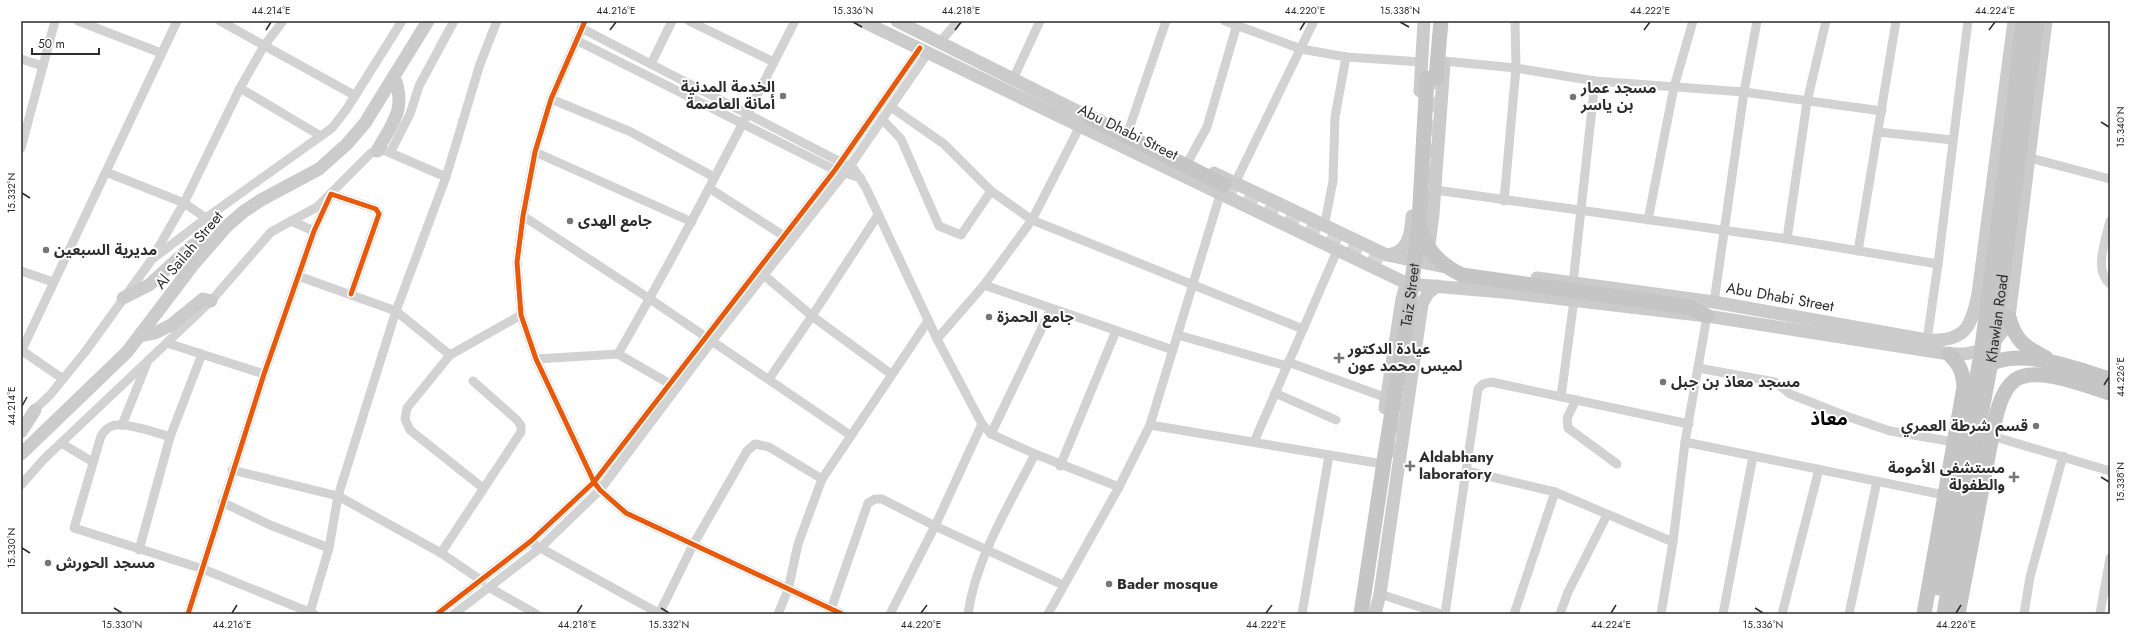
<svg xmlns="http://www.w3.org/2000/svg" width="2131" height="635" viewBox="0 0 2131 635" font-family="Jost,'Noto Sans Arabic',sans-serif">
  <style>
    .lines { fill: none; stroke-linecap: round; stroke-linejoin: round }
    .primary-tunnel { stroke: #d5d5d5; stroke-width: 15; stroke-dasharray: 15 8; stroke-linecap: butt }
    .minor { stroke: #d2d2d2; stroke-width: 9 }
    .secondary { stroke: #cbcbcb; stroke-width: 13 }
    .primary { stroke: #c5c5c5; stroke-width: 15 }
    .primary-bridge { stroke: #c5c5c5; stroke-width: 15 }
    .cycleway-casing { stroke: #fff; stroke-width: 8 }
    .cycleway { stroke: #e8590c; stroke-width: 5 }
    .ticks { fill: none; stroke: #2d2d2d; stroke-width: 1.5 }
    .poi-dot { fill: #767676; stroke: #fff; stroke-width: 1.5 }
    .labels { text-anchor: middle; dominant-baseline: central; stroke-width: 4; stroke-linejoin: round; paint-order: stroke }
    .poi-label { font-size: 15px; font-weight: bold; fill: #2d2d2d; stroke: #fff; text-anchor: start }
    .street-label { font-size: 15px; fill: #2d2d2d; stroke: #fff }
    .district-label { font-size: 19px; font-weight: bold; fill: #000; stroke: #fff }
    .neatline { fill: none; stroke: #2d2d2d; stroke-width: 1.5 }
    .ticks-label { font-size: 10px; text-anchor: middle; fill: #2d2d2d }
  </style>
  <rect width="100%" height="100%" fill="#fff"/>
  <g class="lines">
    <g class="primary-tunnel">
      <polyline points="1224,185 1382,265"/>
      <polyline points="1427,204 1436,78"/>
      <polyline points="1393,457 1402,401"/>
    </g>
    <g class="minor">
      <polyline points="78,21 161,53"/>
      <polyline points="220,21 354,95"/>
      <polyline points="585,21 551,99 535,152 523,216 517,262 521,315 536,359 594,482 600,490 626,513 842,614"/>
      <polyline points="689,21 774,62"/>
      <polyline points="1225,21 1301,49 1346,57 1422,62"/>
      <polyline points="581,28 854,169 866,188 937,339 982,424 991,434 1035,454 1119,487"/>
      <polyline points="576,40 835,170 861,178"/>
      <polyline points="940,42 958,21"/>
      <polyline points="21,59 43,66"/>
      <polyline points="1444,61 1516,68 1595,81 1744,92 1882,111"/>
      <polyline points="651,64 672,21"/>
      <polyline points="1014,77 1040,21"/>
      <polyline points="240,88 319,135"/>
      <polyline points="551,99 631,132 714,177"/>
      <polyline points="891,107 944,144 991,191 1032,220 1303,329"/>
      <polyline points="882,119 901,139 939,226 961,235 991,191"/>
      <polyline points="1129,129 1166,21"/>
      <polyline points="1878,132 1953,140"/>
      <polyline points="21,148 55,21"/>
      <polyline points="535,152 692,222"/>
      <polyline points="390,153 410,114 419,86 454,21"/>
      <polyline points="2030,158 2110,179"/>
      <polyline points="1189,160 1207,127 1238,21"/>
      <polyline points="106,172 184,203 206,218"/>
      <polyline points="1235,183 1314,21"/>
      <polyline points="709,188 784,236"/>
      <polyline points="1435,190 1787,239 1938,264"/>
      <polyline points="1504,201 1516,68 1515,21"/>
      <polyline points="523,216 650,299 850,435"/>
      <polyline points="1648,220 1674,87 1693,21"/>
      <polyline points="291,221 314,231"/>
      <path d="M 2110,221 C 2106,239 2093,271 2110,284"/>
      <polyline points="1324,227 1333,181 1335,117 1346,57"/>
      <polyline points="1787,239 1807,102 1826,21"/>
      <polyline points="1858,251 1896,21"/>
      <polyline points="154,258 206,218 332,128 346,110 402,21"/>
      <polyline points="21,271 53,282"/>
      <polyline points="298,276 396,311 450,355"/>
      <polyline points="765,276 812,316 891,374"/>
      <polyline points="1573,283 1595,81"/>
      <polyline points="984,285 1173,350"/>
      <polyline points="1714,302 1744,92 1757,21"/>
      <polyline points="1707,316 1685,442 1944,495"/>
      <polyline points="1178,335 1287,366"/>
      <polyline points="937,339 984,285 1032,220 1080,126"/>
      <polyline points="1927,340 1938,264 1968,21"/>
      <polyline points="167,343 264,374"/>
      <polyline points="21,350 63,379"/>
      <polyline points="21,352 177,21"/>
      <path d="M 618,354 C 681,245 738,133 795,21"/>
      <polyline points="536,359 618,354 670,384"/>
      <polyline points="1288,362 1387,398"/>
      <polyline points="1698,368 1775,382 1790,394 1846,416 1890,431 1954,442"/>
      <polyline points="769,379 812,316 878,215"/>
      <polyline points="1275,393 1336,420"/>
      <polyline points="1561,397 1574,300"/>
      <polyline points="1576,400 1567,418 1568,428 1617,464"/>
      <polyline points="31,413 50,395 85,352 150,262 184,203 240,88 264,46 283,21"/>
      <polyline points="122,425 147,363"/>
      <polyline points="1150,425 1377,463"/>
      <polyline points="991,434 1051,309"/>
      <polyline points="1992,436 2110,471"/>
      <path d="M 170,437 C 158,433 123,421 112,426 C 106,428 104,432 101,436 L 74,528 L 203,569 L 314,614"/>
      <polyline points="1254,442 1337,251"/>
      <polyline points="61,443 93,462"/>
      <polyline points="1060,466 1116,331"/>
      <polyline points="232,470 338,496 441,553 482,581"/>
      <polyline points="1467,471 1555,492 1673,542"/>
      <polyline points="21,485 44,459 211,301 271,232 317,207 371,153 377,151 386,151 446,177"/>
      <polyline points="483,488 410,430 405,419 407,408 450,355 521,315"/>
      <polyline points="222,502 270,525 329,548"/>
      <polyline points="535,545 660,614"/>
      <polyline points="139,550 170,437 202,354"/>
      <polyline points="441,553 521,432 521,426 517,420 473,381"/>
      <polyline points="490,588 536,614"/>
      <polyline points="1380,594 1441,614"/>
      <polyline points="831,609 868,503 875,499 882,499 935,526 1063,585"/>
      <polyline points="310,612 329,548 338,496 396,311 446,177 480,64 497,21"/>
      <polyline points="188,614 264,374 314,231 331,194 376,209 379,214 351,294"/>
      <polyline points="437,614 531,541 594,482 835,170 920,48"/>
      <polyline points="454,614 539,549 600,490 712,341 850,166 928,53"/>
      <polyline points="659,614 693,545 747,451 755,444 769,447 822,479"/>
      <polyline points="778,614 788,590 798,544 822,479 928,321"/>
      <polyline points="890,614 935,526 982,424"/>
      <path d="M 968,614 C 976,557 1010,504 1035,454"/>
      <polyline points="1048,614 1119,487 1150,425 1220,195"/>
      <polyline points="1302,614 1329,455"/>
      <polyline points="1445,614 1478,389 1483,384 1491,382 1689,424"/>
      <polyline points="1514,614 1555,492"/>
      <polyline points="1560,614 1568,592 1607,515"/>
      <polyline points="1661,614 1673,542 1685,442"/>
      <polyline points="1723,614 1753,456"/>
      <polyline points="1782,614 1819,469"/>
      <polyline points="1849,614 1877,481"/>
      <polyline points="2024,614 2030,577 2063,456"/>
      <polyline points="2100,614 2110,558"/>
    </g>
    <g class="secondary">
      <polyline points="862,21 1408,284 1503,292 1707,316 1949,354 1965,354 1979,351 1993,343 2003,331 2009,317 2046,21"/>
      <polyline points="897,21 1091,118 1100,120"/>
      <polyline points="1420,91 1424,21"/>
      <path d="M 377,151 C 393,122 407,109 394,76"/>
      <polyline points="1214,173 1387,255 1450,268"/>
      <polyline points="1428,253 1433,214 1444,64"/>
      <path d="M 1387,255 C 1408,253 1411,235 1412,216"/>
      <path d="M 1537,278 L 1714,302 L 1927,340 C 1965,342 1971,328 1978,294 L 2014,21"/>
      <polyline points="123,298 149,285 193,245 214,240"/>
      <polyline points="140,336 155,333 171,325 203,299 211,301"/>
      <polyline points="1385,408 1402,299 1405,288 1412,278"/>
      <polyline points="21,432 35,410"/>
      <polyline points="21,454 127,352 193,265 227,226 243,212 261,200 319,169 347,144 365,123 428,21"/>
      <polyline points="1375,614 1380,594 1422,304 1428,293 1437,286"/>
    </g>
    <g class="primary">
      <polyline points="1436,78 1441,21"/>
      <polyline points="2013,109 2023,21"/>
      <polyline points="2025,111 2037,21"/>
      <polyline points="1091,118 1224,185"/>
      <polyline points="1689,307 1707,316"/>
      <path d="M 2009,317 C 2015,341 2025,347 2046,358"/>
      <path d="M 1980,369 C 2018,344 2071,368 2110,379"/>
      <polyline points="1361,614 1385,455"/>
      <path d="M 1924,614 L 1964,387 C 1963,372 1960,365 1949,354"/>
      <polyline points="1944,614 1948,590"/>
      <path d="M 1958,614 L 1992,436 C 1995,419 2000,391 2015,380 C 2037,365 2086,386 2110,393"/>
    </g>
    <g class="primary-bridge">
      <path d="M 1420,227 C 1425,250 1441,265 1462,275 L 1689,307"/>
      <path id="s1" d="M 1385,455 L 1410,300 L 1419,222 L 1427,78"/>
      <polyline points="1937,588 1981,355 2013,109"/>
      <path id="s2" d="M 1948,590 L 1992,357 L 2025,111"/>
    </g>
    <g class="cycleway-casing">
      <g id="cycleway">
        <polyline points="585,21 551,99 535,152 523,216 517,262 521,315 536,359 594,482 600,490 626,513 842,614"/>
        <polyline points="188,614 264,374 314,231 331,194 376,209 379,214 351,294"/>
        <polyline points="437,614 531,541 594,482 835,170 920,48"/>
      </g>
    </g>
    <use href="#cycleway" class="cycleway"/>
  </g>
  <path class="ticks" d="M 853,22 L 862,27M 1400,22 L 1409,27M 266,30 L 271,22M 610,30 L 616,22M 955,30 L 961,22M 1300,30 L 1305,22M 1644,30 L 1650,22M 1989,30 L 1995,22M 2101,122 L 2109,127M 22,193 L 30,198M 2104,385 L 2109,377M 22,406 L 27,397M 2101,477 L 2109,482M 22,548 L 30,553M 114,608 L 122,613M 661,608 L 669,613M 1755,608 L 1763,613M 232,613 L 237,605M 577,613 L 582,605M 921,613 L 927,605M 1266,613 L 1272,605M 1611,613 L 1616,605M 1956,613 L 1961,605"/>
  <g class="poi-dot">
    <circle cx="783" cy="96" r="4"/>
    <circle cx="1573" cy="97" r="4"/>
    <circle cx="570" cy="221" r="4"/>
    <circle cx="46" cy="250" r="4"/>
    <circle cx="989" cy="317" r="4"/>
    <path d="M1337 352h4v4h4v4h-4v4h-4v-4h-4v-4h4z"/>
    <circle cx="1663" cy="382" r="4"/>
    <circle cx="2036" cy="426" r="4"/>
    <path d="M1408 460h4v4h4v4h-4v4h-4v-4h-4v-4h4z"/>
    <path d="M2012 471h4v4h4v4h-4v4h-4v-4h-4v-4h4z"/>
    <circle cx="48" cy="563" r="4"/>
    <circle cx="1109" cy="584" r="4"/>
  </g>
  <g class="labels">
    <g class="poi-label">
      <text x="775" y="87" text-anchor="end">الخدمة المدنية<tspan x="775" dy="17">أمانة العاصمة</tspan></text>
      <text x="1581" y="88">مسجد عمار<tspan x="1581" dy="17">بن ياسر</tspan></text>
      <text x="578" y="221">جامع الهدى</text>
      <text x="54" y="250">مديرية السبعين</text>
      <text x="997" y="317">جامع الحمزة</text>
      <text x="1348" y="349">عيادة الدكتور<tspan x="1348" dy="17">لميس محمد عون</tspan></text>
      <text x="1671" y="382">مسجد معاذ بن جبل</text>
      <text x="2028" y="426" text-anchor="end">قسم شرطة العمري</text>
      <text x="1419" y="457">Aldabhany<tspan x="1419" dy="17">laboratory</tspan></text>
      <text x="2005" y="468" text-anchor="end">مستشفى الأمومة<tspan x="2005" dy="17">والطفولة</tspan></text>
      <text x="56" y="563">مسجد الحورش</text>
      <text x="1117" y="584">Bader mosque</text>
    </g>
    <g class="street-label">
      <text transform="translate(1128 132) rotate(26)">Abu Dhabi Street</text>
      <text transform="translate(189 250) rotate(-50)">Al Sailah Street</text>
      <text stroke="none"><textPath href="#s1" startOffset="162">Taiz Street</textPath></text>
      <text transform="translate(1780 297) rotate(10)">Abu Dhabi Street</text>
      <text stroke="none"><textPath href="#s2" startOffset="276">Khawlan Road</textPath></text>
    </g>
    <g class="district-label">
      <text x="1829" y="418">معاذ</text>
    </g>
  </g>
  <rect width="2131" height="635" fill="none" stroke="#ffffff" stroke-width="44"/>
  <path d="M32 48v6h67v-6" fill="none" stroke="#2d2d2d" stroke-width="2"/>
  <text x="38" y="48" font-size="12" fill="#2d2d2d" stroke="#ffffff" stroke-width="3" paint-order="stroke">50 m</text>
  <rect x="22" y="22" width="2087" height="591" class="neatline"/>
  <g class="ticks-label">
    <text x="271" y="14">44.214°E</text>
    <text x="616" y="14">44.216°E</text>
    <text x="853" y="14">15.336°N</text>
    <text x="961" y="14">44.218°E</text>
    <text x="1305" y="14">44.220°E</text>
    <text x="1400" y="14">15.338°N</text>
    <text x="1650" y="14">44.222°E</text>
    <text x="1995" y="14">44.224°E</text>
    <text transform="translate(2120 127) rotate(-90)" y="4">15.340°N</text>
    <text transform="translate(11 193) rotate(-90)" y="4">15.332°N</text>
    <text transform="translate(2120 377) rotate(-90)" y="4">44.226°E</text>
    <text transform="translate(11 406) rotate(-90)" y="4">44.214°E</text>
    <text transform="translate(2120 482) rotate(-90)" y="4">15.338°N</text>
    <text transform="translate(11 548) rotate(-90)" y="4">15.330°N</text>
    <text x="122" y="628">15.330°N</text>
    <text x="232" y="628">44.216°E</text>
    <text x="577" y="628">44.218°E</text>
    <text x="669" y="628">15.332°N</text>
    <text x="921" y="628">44.220°E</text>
    <text x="1266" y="628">44.222°E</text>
    <text x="1611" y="628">44.224°E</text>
    <text x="1763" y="628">15.336°N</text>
    <text x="1956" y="628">44.226°E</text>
  </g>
</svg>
